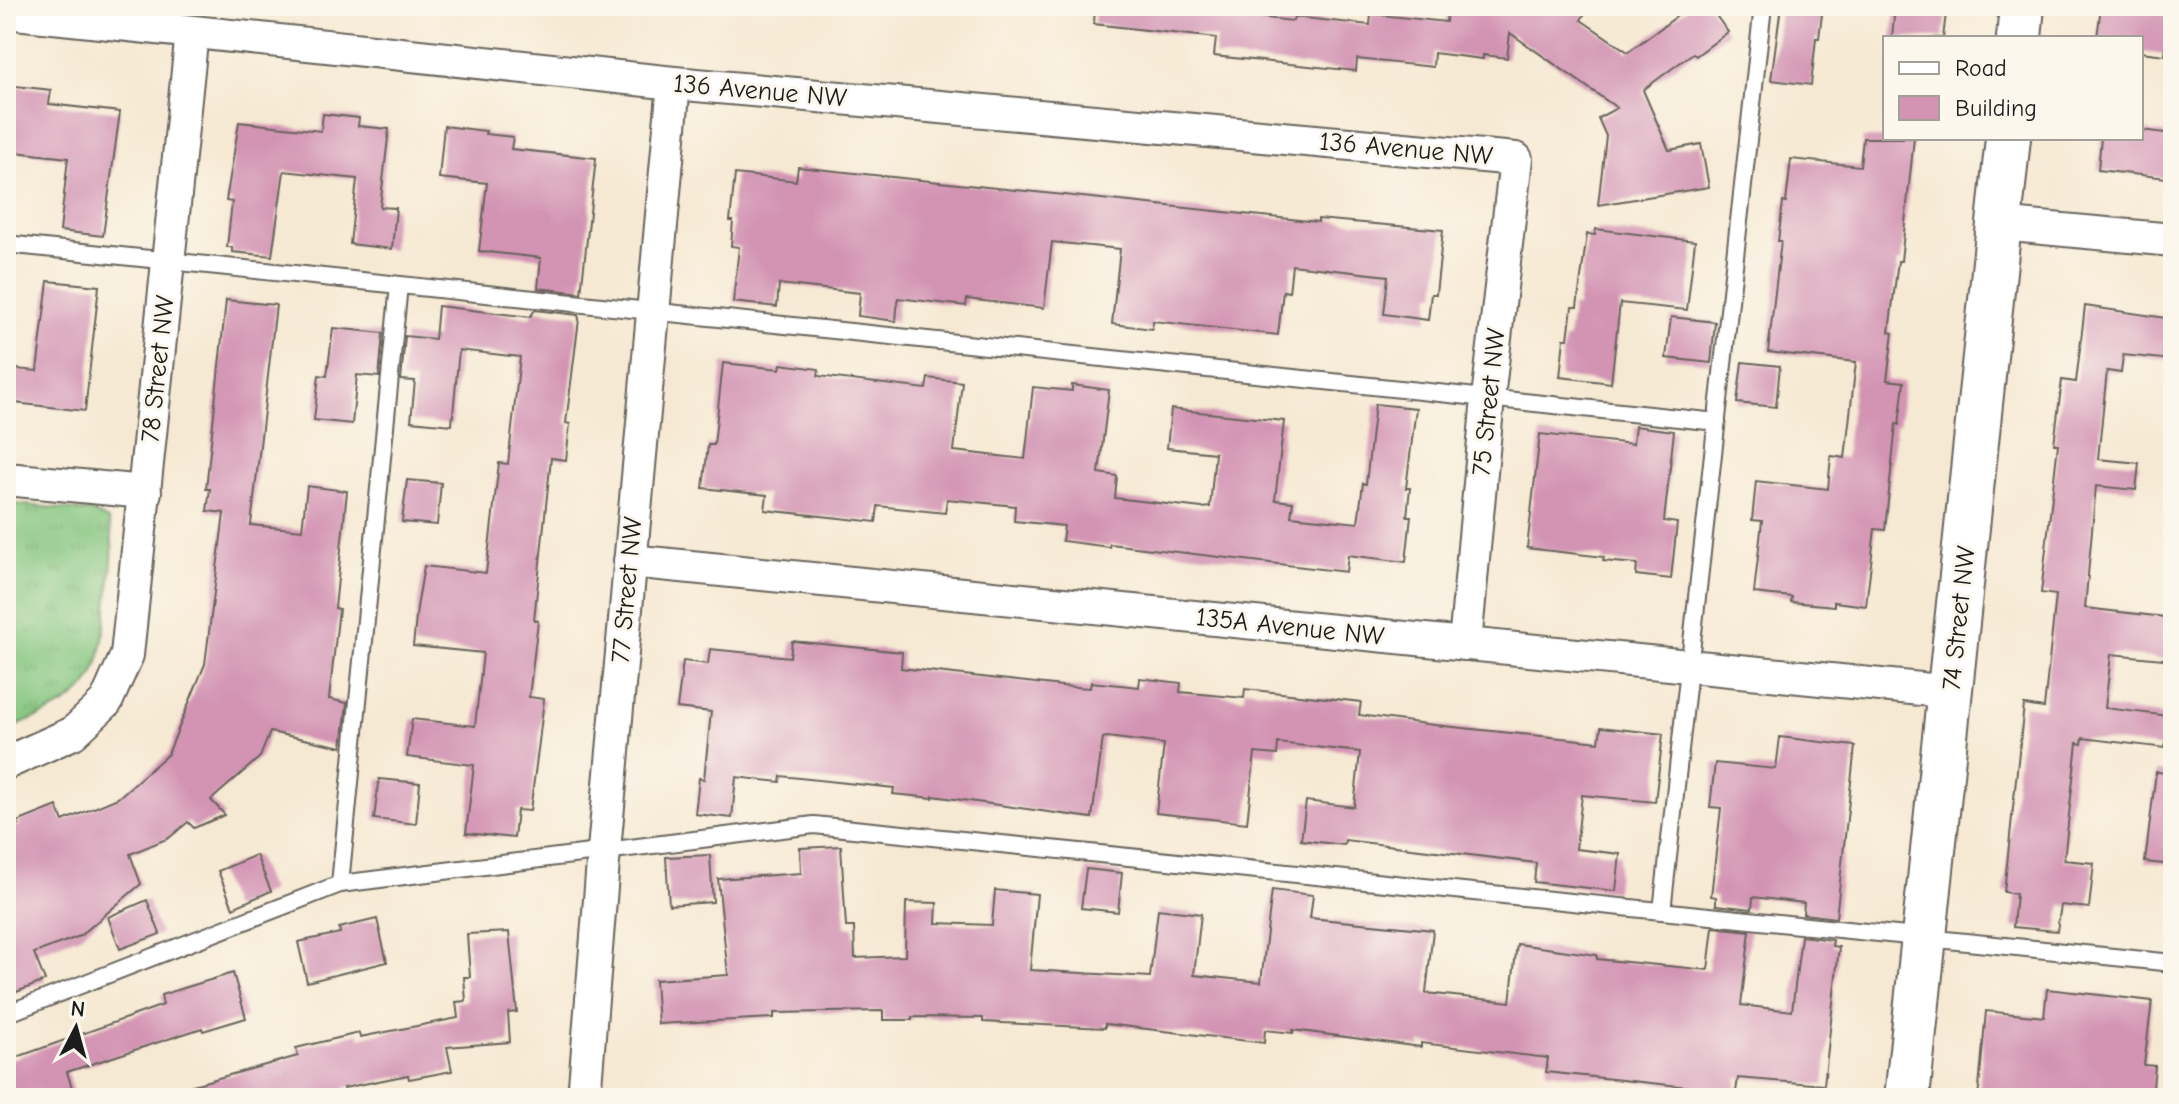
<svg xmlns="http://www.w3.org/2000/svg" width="2179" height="1104" viewBox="0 0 2179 1104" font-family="'Comic Neue',sans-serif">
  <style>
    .grass { fill: url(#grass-tufts); stroke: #50704d; stroke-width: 2 }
    .building { fill: #d394b4 }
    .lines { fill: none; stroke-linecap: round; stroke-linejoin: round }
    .lane-casing { stroke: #68645c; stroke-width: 20 }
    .street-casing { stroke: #68645c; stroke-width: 36 }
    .secondary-casing { stroke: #68645c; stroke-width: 48 }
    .lane { stroke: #fff; stroke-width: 16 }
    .street { stroke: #fff; stroke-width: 32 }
    .secondary { stroke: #fff; stroke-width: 44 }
    .labels { text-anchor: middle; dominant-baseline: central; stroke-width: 6; stroke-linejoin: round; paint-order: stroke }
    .street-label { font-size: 26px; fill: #1c1c1c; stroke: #fbf7ec }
  </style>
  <defs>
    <pattern id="grass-tufts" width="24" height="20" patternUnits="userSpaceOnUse" patternTransform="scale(2)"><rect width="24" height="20" fill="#83c57e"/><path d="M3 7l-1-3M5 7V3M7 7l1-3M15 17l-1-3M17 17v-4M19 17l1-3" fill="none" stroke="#71a96c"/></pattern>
  </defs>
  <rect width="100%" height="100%" fill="#fbf7ec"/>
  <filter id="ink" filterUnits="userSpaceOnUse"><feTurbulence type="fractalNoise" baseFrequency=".0125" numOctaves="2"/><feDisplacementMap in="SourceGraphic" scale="16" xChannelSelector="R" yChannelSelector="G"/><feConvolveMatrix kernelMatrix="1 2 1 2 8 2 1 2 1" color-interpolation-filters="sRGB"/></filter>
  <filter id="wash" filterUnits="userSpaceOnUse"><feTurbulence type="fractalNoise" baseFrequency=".006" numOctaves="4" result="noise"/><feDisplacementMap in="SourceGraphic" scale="32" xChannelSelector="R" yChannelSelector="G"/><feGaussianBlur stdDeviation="1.8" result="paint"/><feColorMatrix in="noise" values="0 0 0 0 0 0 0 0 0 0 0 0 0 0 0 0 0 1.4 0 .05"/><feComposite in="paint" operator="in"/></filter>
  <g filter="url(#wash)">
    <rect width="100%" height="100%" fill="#f6e9d3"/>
    <path class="grass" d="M 6,503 L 92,512 L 108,520 C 116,546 111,571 108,599 C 99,692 91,696 6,730 Z"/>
    <g id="blocks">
      <g class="building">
        <polygon points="1095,6 1213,6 1212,12 1293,21 1294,17 1370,25 1371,14 1446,22 1448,6 1589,6 1581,20 1628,52 1691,6 1709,6 1728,32 1696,56 1693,53 1643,90 1669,150 1701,144 1709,187 1598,205 1606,136 1598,118 1617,108 1510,33 1507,58 1483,55 1483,59 1434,53 1433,67 1357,59 1356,71 1214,56 1216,38 1094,24"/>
        <polygon points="1781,6 1823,6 1819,38 1816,38 1811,85 1771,80"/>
        <polygon points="1895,6 1943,6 1942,12 1946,13 1943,38 1892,38"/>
        <polygon points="2101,6 2170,9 2165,55 2141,52 2141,38 2097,38"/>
        <polygon points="6,85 51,90 49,104 120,112 103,236 60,231 68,158 6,151"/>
        <polygon points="323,114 359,118 358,126 389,129 380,207 396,208 392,249 350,244 357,179 284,171 272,256 232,252 232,247 227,247 232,202 226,201 239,122 321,131"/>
        <polygon points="444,126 486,131 485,134 513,137 511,149 596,158 581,293 538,288 541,258 479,251 487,183 439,178"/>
        <polygon points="2141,130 2173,134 2173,165 2167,165 2166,178 2098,170 2101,138 2141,138"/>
        <polygon points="1863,138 1914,138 1901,261 1898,261 1889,332 1893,333 1887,380 1904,382 1899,425 1896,424 1885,530 1875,529 1866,606 1834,602 1834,606 1791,602 1792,597 1754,593 1762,521 1752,520 1756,481 1828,489 1831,456 1845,458 1856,362 1768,352 1781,241 1778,241 1783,202 1786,203 1791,159 1860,166"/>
        <polygon points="798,167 1318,222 1318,219 1443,230 1436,294 1431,294 1428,320 1384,314 1388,276 1292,265 1289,292 1283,291 1278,335 1153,321 1152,329 1112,324 1120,249 1052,242 1044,308 967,299 966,306 898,298 896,321 858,316 860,293 779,284 777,307 733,302 739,247 731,246 733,221 730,221 735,174 796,181"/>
        <polygon points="1596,229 1695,241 1687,310 1620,303 1611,383 1560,377 1564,339 1568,339 1572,307 1577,307 1587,234 1595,235"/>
        <polygon points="48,281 99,286 85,411 6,402 6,368 37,371"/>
        <polygon points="226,300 276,305 251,525 302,530 307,486 347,491 335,608 339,609 329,699 347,703 342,747 270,732 260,757 211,800 225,815 194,828 188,822 169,838 130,854 141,884 80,936 34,953 45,981 6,996 6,830 19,825 17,822 57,806 63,821 118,798 168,754 205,664 224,513 207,511 210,489 206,489"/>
        <polygon points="438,306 530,317 535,310 578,315 579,319 566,423 570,424 566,460 551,458 534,620 538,621 529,697 544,699 539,742 530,811 517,810 514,838 466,833 474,765 407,757 412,719 475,726 483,653 413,646 417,608 424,566 486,573 499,463 508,464 520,357 459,350 452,425 411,421 415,381 401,380 405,336 435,339"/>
        <polygon points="2085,306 2173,319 2173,360 2123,355 2121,373 2107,371 2098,459 2139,463 2136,490 2096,486 2085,608 2173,618 2173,660 2111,654 2105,708 2169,716 2165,748 2083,738 2082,744 2077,743 2064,860 2094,863 2089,908 2061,905 2057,931 2013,927 2016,894 2004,892 2024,705 2044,708 2056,595 2041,593 2058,444 2054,444 2062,380 2076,382"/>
        <polygon points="1671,317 1715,322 1711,363 1666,358"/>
        <polygon points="333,328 383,333 379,377 357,375 352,424 314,420 319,375 327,376"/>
        <polygon points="1742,362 1780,366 1776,407 1737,403"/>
        <polygon points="723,363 780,369 781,364 819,369 818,376 926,389 928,378 962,382 954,451 1025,459 1033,387 1072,391 1072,385 1109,390 1099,473 1117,476 1115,498 1202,508 1210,507 1215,453 1167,448 1171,409 1284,421 1275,500 1293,502 1291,516 1358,523 1363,483 1366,484 1375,404 1416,408 1406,488 1410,488 1407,516 1411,516 1406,562 1348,555 1346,572 1110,544 1109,547 1062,541 1064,526 1014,521 1015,506 947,499 945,513 878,506 876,522 765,510 767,495 703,488 708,445 714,445"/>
        <polygon points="1635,426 1674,431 1664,521 1677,523 1671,579 1636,575 1637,564 1603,561 1604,557 1527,548 1540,434 1633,444"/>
        <polygon points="407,480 441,483 437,525 402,522"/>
        <polygon points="792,641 902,652 901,668 1062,686 1090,688 1091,682 1139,687 1140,678 1181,683 1180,692 1244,698 1245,689 1361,702 1359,715 1434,725 1599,742 1601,727 1663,734 1655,802 1582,795 1576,849 1620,854 1616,891 1534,882 1536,863 1345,840 1344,845 1301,840 1306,801 1354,807 1360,752 1278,743 1277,755 1255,753 1247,823 1156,813 1164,744 1107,737 1103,738 1092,818 933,796 933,798 893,794 894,788 781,776 780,782 736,777 732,818 695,814 699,778 704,779 711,712 677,708 683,661 708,664 710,649 790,657"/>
        <polygon points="1780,737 1855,746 1836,918 1803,914 1804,903 1753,897 1752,909 1716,905 1716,897 1711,896 1721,808 1710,807 1715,763 1776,769"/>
        <polygon points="2156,772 2173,773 2173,865 2145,862"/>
        <polygon points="379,779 420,783 416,824 374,819"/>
        <polygon points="841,846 846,927 854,927 855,958 905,956 906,902 937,903 936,923 992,925 995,890 1037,894 1030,970 1150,977 1158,909 1201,914 1194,975 1261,982 1272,890 1313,895 1310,918 1433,930 1426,993 1510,1002 1517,944 1597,955 1597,959 1708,970 1713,927 1750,931 1741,1005 1792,1011 1801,936 1833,940 1832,946 1839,947 1824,1085 1738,1078 1736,1092 1546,1072 1548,1058 1421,1043 1421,1047 1293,1030 1293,1033 1265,1030 1264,1043 1105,1024 1105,1028 983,1022 983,1018 912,1017 912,1020 883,1020 883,1011 774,1013 774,1018 658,1024 655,980 728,975 718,879 801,873 800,848"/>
        <polygon points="256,855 271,891 233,908 218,871"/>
        <polygon points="710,855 713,902 669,905 666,857"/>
        <polygon points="1086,869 1122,873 1118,912 1081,908"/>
        <polygon points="147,900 160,934 120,949 108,917"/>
        <polygon points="377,919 387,962 307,982 298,942 340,933 339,928"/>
        <polygon points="509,932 517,1012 508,1013 510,1042 447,1047 452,1071 409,1079 408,1075 344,1088 347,1098 176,1098 175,1090 298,1056 296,1048 359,1033 360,1037 458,1018 456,1002 466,1001 464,977 470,977 467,934"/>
        <polygon points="233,973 246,1018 203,1031 202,1028 67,1072 75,1098 6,1098 6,1061 163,1005 161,995"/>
        <polygon points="2047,989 2152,1001 2144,1065 2155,1066 2152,1098 1978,1098 1986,1011 2044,1017"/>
      </g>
    </g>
  </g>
  <g filter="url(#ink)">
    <use href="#blocks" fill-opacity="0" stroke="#68645c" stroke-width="2"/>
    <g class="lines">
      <g class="lane-casing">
        <g id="lane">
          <polyline points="6,244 1717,422"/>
          <polyline points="340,884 399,285"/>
          <polyline points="1662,911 1763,6"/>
          <polyline points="6,1014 340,884 814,825 2173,963"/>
        </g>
      </g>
      <g class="street-casing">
        <g id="street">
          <polyline points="6,12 674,83 1516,159 1488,398 1465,644"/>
          <polyline points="1999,224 2173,240"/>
          <polyline points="6,479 145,492"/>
          <polyline points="630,561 1951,692"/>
          <polyline points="6,763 73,733 106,702 127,655 192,32"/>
          <polyline points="584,1098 604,850 674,83"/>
        </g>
      </g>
      <g class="secondary-casing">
        <g id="secondary">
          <polyline points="2019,38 2022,6"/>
          <polyline points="1907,1098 2008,138"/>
        </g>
      </g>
      <use href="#lane" class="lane"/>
      <use href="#street" class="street"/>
      <use href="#secondary" class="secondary"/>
    </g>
  </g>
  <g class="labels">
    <g class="street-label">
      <text transform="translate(760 91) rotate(5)">136 Avenue NW</text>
      <text transform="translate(1406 149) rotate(5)">136 Avenue NW</text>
      <text transform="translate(158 369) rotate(-84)">78 Street NW</text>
      <text transform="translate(1489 402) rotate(-84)">75 Street NW</text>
      <text transform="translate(627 590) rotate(-85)">77 Street NW</text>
      <text transform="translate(1959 618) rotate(-84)">74 Street NW</text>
      <text transform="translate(1290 627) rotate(6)">135A Avenue NW</text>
    </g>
  </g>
  <rect width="2179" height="1104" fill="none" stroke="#fbf7ec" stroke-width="32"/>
  <rect x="1883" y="36" width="260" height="104" fill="#fbf7ec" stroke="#a29f99" stroke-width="2"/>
  <rect x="1899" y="62" width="40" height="12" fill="#ffffff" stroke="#a29f99" stroke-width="2"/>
  <text x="1955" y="76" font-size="24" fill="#1c1c1c">Road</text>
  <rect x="1899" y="96" width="40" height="24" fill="#d394b4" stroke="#a29f99" stroke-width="2"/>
  <text x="1955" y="116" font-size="24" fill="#1c1c1c">Building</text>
  <g transform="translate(76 1028) rotate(6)" stroke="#fbf7ec" stroke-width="6" paint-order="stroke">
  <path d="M0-6L14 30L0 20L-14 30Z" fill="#1c1c1c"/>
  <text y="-12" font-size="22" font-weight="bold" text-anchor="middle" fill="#1c1c1c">N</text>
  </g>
</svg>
